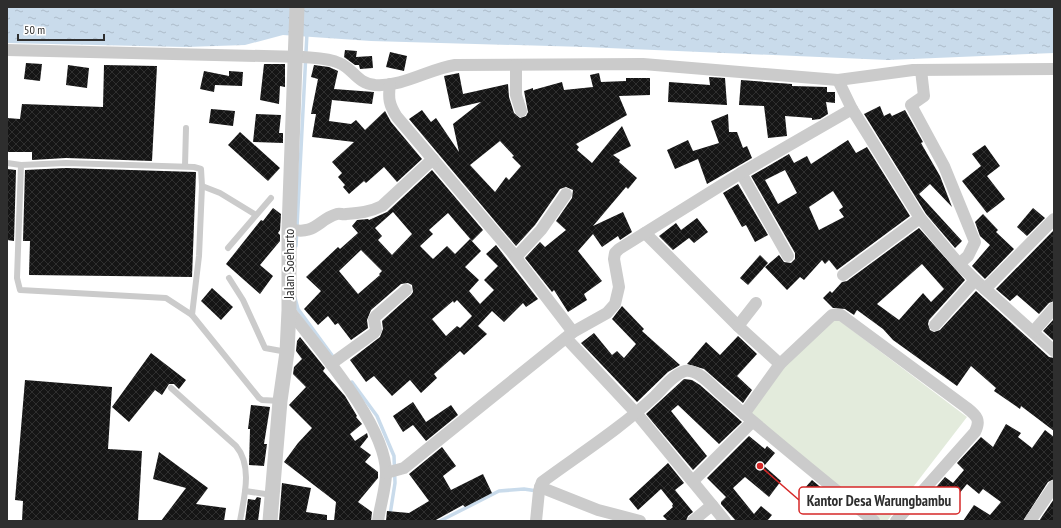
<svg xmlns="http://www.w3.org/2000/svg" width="1061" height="528" viewBox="0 0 1061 528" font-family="'PT Sans Narrow',sans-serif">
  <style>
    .garden { fill: #e3ebdc }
    .water { fill: url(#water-ripples) }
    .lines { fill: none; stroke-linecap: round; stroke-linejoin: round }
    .stream { stroke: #c9dbeb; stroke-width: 3.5 }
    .building { fill: url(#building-cross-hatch); fill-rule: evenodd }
    .service { stroke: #cbcbcb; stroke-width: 6 }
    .minor { stroke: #cbcbcb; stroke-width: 12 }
    .tertiary { stroke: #cbcbcb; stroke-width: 15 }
    .labels { text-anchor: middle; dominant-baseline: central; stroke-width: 4; stroke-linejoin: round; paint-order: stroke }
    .street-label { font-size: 14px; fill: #2e2e2e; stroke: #fff }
    .leader { fill: none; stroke: #d62828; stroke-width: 1.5 }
    .callout-dot { fill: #d62828; stroke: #fff; stroke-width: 1.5 }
    .callout { fill: #fff; stroke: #d62828; stroke-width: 1.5 }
    .callout-label { font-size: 15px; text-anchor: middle; font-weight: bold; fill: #2e2e2e }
  </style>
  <defs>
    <pattern id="water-ripples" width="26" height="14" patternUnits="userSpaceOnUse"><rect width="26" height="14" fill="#c9dbeb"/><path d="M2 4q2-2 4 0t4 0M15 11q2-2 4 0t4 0" fill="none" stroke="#adbcca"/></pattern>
    <pattern id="building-cross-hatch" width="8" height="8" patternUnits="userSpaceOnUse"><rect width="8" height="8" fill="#151515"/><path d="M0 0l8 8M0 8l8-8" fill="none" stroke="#2f2f2f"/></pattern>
  </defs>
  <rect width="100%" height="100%" fill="#fff"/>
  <polygon class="garden" points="832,315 967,417 887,521 881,521 744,414 780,364"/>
  <polygon class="water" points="7,7 1054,7 1054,53 888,60 585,47 371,41 283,35 245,45 186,47 7,43"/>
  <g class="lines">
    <g class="stream">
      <polyline points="296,246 307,33"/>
      <polyline points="295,298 298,309 334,358"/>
      <polyline points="352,382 377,416 394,456 395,483 389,521"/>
      <polyline points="440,521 499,491 524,489 537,491"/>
    </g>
  </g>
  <g class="building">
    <polygon points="345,50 357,51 356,57 372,56 373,68 360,69 359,65 355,65 344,57"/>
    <polygon points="390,52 407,56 404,71 386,67"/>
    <polygon points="26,63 42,64 40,81 24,79"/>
    <polygon points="264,64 285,64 285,87 280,86 279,104 260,100"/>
    <polygon points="68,65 89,68 87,88 66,85"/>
    <polygon points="104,65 157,66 152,161 66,158 32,160 32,152 7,152 7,118 20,119 22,104 103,107"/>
    <polygon points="314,65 329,67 338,71 334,89 374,92 372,104 332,100 329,121 351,124 356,120 365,130 385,111 391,122 422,159 397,182 384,167 366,183 364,181 349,194 343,187 345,185 338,177 342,173 332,162 354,142 312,137 316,114 311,114 318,79 311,77"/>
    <polygon points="204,71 229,76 229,71 243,72 242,86 215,85 214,92 200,89"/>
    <path d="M 459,73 L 463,94 L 508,84 L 509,97 L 514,113 L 520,118 L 526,116 L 528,112 L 524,91 L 533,88 L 533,90 L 562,82 L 564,90 L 593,87 L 590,75 L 599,73 L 601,82 L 626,81 L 626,78 L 650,78 L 650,95 L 619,96 L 627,115 L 576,144 L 579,147 L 577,150 L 592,163 L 622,126 L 631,146 L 613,155 L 620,160 L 619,162 L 637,178 L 628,189 L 626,187 L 593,226 L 623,212 L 632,232 L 620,240 L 618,236 L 602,247 L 593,234 L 578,251 L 602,281 L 584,294 L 587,300 L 568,312 L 554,290 L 552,292 L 525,258 L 540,242 L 545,247 L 566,230 L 556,221 L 572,198 L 573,190 L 566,187 L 560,189 L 535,225 L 516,246 L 409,119 L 422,110 L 431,122 L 436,118 L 459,152 L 453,124 L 481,102 L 451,109 L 444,76 ZM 500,141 L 514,156 L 512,157 L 521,166 L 509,180 L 506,177 L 495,192 L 470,165 Z"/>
    <polygon points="709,77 725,78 727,105 668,102 669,82 710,85"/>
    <polygon points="741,80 792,84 792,86 827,87 827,92 835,92 835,103 826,102 828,114 820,119 812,120 812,118 785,116 787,136 768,138 764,106 739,105"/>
    <polygon points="880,106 884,116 890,113 892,116 905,110 923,142 921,143 940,176 952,207 930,184 919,194 962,241 955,248 926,214 864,114"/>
    <polygon points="211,109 235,111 233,126 209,123"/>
    <polygon points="256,114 281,115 279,133 283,133 283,143 253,142"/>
    <polygon points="728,114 729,132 737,132 743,148 747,146 752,158 707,184 698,159 675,169 667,150 688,140 693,151 719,143 711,121"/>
    <polygon points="240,132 280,168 268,181 228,145"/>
    <path d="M 848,140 L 856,153 L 867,147 L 910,216 L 837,270 L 829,260 L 825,264 L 822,260 L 804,280 L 800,277 L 787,290 L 765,267 L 779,255 L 784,262 L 791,263 L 795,259 L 795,253 L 751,176 L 789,154 L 794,163 L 807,156 L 811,164 ZM 785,170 L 797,193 L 778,204 L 765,180 ZM 833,191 L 843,207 L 839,210 L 844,217 L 819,230 L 809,207 Z"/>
    <polygon points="985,145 1000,166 987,176 1005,199 987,213 962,181 981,166 972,154"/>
    <polygon points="66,168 196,172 192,277 29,275 30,241 23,241 25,170"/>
    <polygon points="7,169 16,170 14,241 7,240"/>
    <path d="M 432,170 L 483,230 L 472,241 L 448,213 L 429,230 L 433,234 L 420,246 L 433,259 L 447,246 L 455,254 L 470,239 L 481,251 L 465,267 L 479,280 L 469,291 L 480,304 L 494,290 L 484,280 L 498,266 L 486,254 L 496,245 L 538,299 L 526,307 L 523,303 L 504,322 L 492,311 L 478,326 L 487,334 L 464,355 L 460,351 L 434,374 L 437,378 L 421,393 L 410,380 L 392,396 L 374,376 L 366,382 L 350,360 L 380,337 L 383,329 L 382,321 L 411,295 L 413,292 L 412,285 L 408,283 L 401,284 L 371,310 L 367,320 L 368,328 L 351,340 L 338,323 L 335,325 L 328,316 L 318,325 L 304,309 L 321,291 L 306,277 L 338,247 L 340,249 L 358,233 L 352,226 L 357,220 L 368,219 L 369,220 L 387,212 ZM 393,212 L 412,234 L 392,255 L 378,240 L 382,236 L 375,228 ZM 361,250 L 382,271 L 379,274 L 380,275 L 358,294 L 339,271 ZM 457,300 L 472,316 L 460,328 L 457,326 L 446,336 L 432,319 L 453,301 L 454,303 Z"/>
    <polygon points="738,184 768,235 755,242 746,225 742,227 723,193"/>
    <polygon points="273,208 281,214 280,230 278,233 280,235 280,241 260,265 273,276 260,294 226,264 261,220 263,221"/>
    <polygon points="1033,208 1045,218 1027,236 1017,227"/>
    <polygon points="983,214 998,230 996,232 1014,249 985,279 972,266 990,245 980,236 975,222"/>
    <polygon points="697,218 708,232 694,243 689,238 673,250 659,236 676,223 681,230"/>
    <path d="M 919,228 L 965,280 L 929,320 L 928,324 L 930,330 L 934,332 L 940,330 L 976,291 L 1049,357 L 1054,358 L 1054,431 L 1021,406 L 1020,409 L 994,391 L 996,388 L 971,366 L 957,386 L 893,340 L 883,329 L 857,310 L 854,315 L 845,309 L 833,308 L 823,298 L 830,291 L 832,293 L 842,282 L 847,281 ZM 922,264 L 944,289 L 931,302 L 923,293 L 899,320 L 877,304 Z"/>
    <polygon points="1054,230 1054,301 1049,303 1039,314 1017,295 1010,301 996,289"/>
    <polygon points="760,255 768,263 748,285 740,278"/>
    <polygon points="212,288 233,307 221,320 201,301"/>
    <polygon points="622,306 644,329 642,331 680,365 668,372 637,402 581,343 594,333 612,355 617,351 624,358 636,344 612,319"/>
    <polygon points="1054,319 1054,341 1043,331"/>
    <polygon points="738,336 757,354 737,376 752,390 743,403 704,369 687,364 706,342 720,355"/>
    <polygon points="300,337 325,368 323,371 345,396 357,416 356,417 362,424 350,434 355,441 367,433 368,437 360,447 371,455 365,462 378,472 378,478 358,502 372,512 371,521 334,521 336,502 284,462 298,443 312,428 289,405 306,387 293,374 294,367 302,359 296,351 297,341"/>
    <polygon points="151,353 186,380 179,389 174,384 169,384 162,395 155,390 129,422 112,407"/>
    <polygon points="684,379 692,380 700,385 742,422 719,444 678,405 671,411 707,456 693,470 646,414"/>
    <polygon points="25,380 112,387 108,449 142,451 138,521 22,521 23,501 15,500"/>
    <polygon points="413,402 426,422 451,405 458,415 426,441 413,425 403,432 393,416"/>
    <polygon points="251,405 270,407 264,444 267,444 264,466 249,465 250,429 248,429"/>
    <polygon points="1006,424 1021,433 1018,437 1032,448 1045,430 1054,437 1054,479 1048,482 1023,521 963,521 974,505 990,515 1001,502 983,489 979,494 967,484 949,506 932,492 945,477 953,483 964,470 957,463 981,437 993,447"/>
    <polygon points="749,436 765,449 767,446 775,453 764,466 781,481 769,497 745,477 733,488 754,514 761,506 772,515 767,521 736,521 721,504 721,502 726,497 707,478"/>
    <polygon points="442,447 456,466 443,476 451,490 483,474 492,493 465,507 463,505 434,521 386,521 387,511 409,513 429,501 409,474"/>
    <polygon points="159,452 208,488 196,504 226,508 224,521 161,521 186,488 153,479"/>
    <polygon points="668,463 684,483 675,490 693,512 688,516 686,521 668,521 663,516 673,507 672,506 673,504 661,489 638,510 629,499"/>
    <polygon points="812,480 824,490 816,501 803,490"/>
    <polygon points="282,483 311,488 306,512 327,515 327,521 279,521"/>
    <polygon points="257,497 261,498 258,521 245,521 248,499 255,500"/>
    <polygon points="1054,499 1054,521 1039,521"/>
  </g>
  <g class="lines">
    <g class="service">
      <polyline points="7,163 21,165 17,278 20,290 166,298 192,315 259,398 262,400 280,401"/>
      <polyline points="21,165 66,163 194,167 201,169 202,186 199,256 192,315"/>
      <polyline points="185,166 186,128"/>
      <polyline points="202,186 220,193 256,215"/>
      <polyline points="228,248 271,198"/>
      <polyline points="229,278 243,300 265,348 287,352"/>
      <path d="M 171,388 L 236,446 C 253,466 244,498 240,521"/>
      <polyline points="245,491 272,495"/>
    </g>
    <g class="minor">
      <path d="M 7,50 L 303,57 C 314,58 329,58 339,63 C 354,69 356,83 375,85 C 403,87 429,69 455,65 L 643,64 L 838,80 L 913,70 L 1054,69"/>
      <polyline points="516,65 516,95 521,111"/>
      <polyline points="921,70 924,96 911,105 944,166 975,242 968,256 959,264"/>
      <polyline points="838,80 852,109 920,218 959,264 975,280 1054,351"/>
      <path d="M 390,84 C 388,98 389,105 397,117 L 510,250 L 573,332"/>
      <polyline points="741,173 788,256"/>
      <path d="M 289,229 C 316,236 318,219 337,214 C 340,213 343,215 346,214 C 359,213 370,212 382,206 L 433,159"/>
      <polyline points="645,233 738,326 780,364"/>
      <polyline points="516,257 541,230 566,194"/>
      <polyline points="843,275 920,218"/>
      <polyline points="985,289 1054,219"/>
      <path d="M 289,310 C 318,348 386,425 386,473 C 386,488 380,506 378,521"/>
      <polyline points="935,325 975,280"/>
      <polyline points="738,326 756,303"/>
      <polyline points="1033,332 1054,308"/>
      <polyline points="566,338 637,414 712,505 693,521"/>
      <polyline points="331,364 374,333 376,330 374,319 376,316 406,290"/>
      <path d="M 744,414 L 780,364 L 832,315 L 841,315 L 967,408 C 977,416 981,420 975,432 L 896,521"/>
      <polyline points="386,473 404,468 573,332 607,313 615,304 619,287 614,259 615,253 619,249 741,173 852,109"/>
      <polyline points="693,481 752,422"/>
      <polyline points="540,487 598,510 640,521"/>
      <polyline points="712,505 725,521"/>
      <path d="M 536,521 L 539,491 L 542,482 C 580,454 621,428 655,396 C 663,388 674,374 685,371 C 698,369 712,386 720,393 C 770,437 822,479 874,521"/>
      <polyline points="1030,521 1054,486"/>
    </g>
    <polyline class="tertiary" points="270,521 280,401 287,352 289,310 289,229 297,7"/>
  </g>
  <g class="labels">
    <g class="street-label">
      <text transform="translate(289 264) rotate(-90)">Jalan Soeharto</text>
    </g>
  </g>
  <path class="leader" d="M760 466L799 500"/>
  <circle class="callout-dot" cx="760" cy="466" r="4"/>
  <rect class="callout" x="799" y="487" width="161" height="27" rx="4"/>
  <g class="callout-label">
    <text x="879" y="506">Kantor Desa Warungbambu</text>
  </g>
  <rect width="1061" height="528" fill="none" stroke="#2e2e2e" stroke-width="16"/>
  <path d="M18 34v6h86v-6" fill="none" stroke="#2e2e2e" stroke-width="2"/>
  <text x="24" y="34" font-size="12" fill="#2e2e2e" stroke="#ffffff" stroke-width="3" paint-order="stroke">50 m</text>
</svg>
